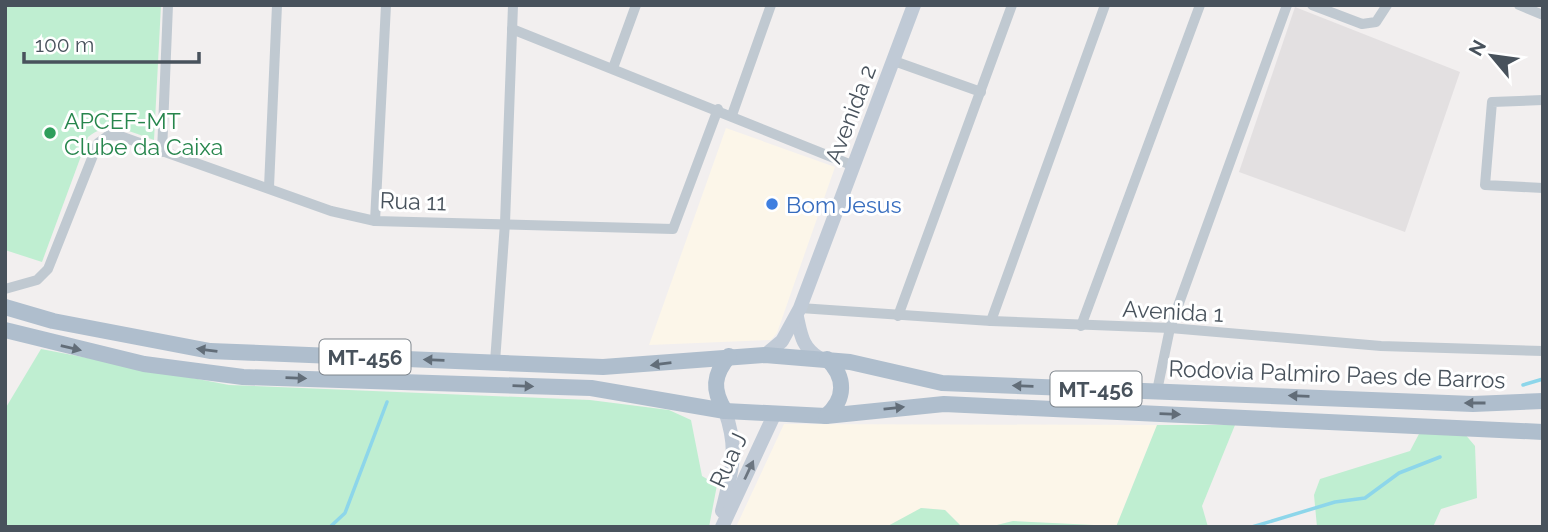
<svg xmlns="http://www.w3.org/2000/svg" width="1548" height="532" viewBox="0 0 1548 532" font-family="Raleway,sans-serif">
  <style>
    .commercial { fill: #fcf6e9 }
    .education { fill: #e3e0e1 }
    .green { fill: #bfeed1 }
    .lines { fill: none; stroke-linecap: round; stroke-linejoin: round }
    .stream { stroke: #8dd6ea; stroke-width: 3.5 }
    .street { stroke: #c0c9d1; stroke-width: 10 }
    .secondary { stroke: #c0cad6; stroke-width: 14 }
    .primary { stroke: #afbecd; stroke-width: 16 }
    .oneway { fill: #626d78 }
    .oneway2 { fill: #6c7681 }
    .leisure-dot { fill: #2e9e5b; stroke: #fff; stroke-width: 2.5 }
    .shop-dot { fill: #3f7fe0; stroke: #fff; stroke-width: 2.5 }
    .labels { text-anchor: middle; dominant-baseline: central; stroke-width: 6; stroke-linejoin: round; paint-order: stroke }
    .shield { fill: #fff; stroke: #7f868d; stroke-width: 2 }
    .shield-label { font-size: 21px; font-weight: bold; fill: #48525c }
    .street-label { font-size: 23px; fill: #48525c; stroke: #fff }
    .leisure-label { font-size: 23px; fill: #27864d; stroke: #fff; text-anchor: start }
    .shop-label { font-size: 23px; fill: #366cbe; stroke: #fff; text-anchor: start }
  </style>
  <rect width="100%" height="100%" fill="#f2efef"/>
  <g class="commercial">
    <polygon points="726,128 835,167 777,333 771,340 649,345"/>
    <polygon points="784,424 1157,425 1116,527 1013,521 989,527 962,527 945,510 922,508 886,527 736,527"/>
  </g>
  <polygon class="education" points="1295,7 1460,72 1405,232 1239,172"/>
  <g class="green">
    <path d="M 5,5 L 161,5 L 154,140 C 130,132 110,120 88,137 L 42,262 L 5,250 Z"/>
    <polygon points="41,349 229,385 590,400 669,410 691,420 702,476 717,485 709,527 5,527 5,409"/>
    <polygon points="1157,425 1235,425 1202,506 1208,527 1116,527"/>
    <polygon points="1420,432 1464,433 1475,446 1477,498 1441,509 1433,527 1317,527 1314,495 1320,479 1410,451"/>
    <polygon points="921,508 945,510 962,527 886,527"/>
    <polygon points="1013,521 1094,525 1100,527 989,527"/>
  </g>
  <g class="lines">
    <g class="stream">
      <polyline points="1523,385 1543,379"/>
      <polyline points="330,527 345,513 387,402"/>
      <polyline points="1252,527 1335,502 1365,498 1399,473 1440,457"/>
    </g>
    <g class="street">
      <polyline points="1312,5 1362,24 1376,22 1387,5"/>
      <polyline points="1519,5 1543,15"/>
      <polyline points="512,29 854,166"/>
      <polyline points="894,61 981,92"/>
      <polyline points="613,68 636,5"/>
      <polyline points="1543,100 1492,102 1485,185 1543,188"/>
      <polyline points="732,115 771,5"/>
      <polyline points="162,152 168,5"/>
      <polyline points="269,187 277,5"/>
      <polyline points="375,221 386,5"/>
      <polyline points="5,289 37,280 48,269 98,143 109,135 120,136 331,211 375,221 673,229 718,109"/>
      <polyline points="800,308 991,321 1170,328 1381,346 1543,351"/>
      <polyline points="898,316 1012,5"/>
      <polyline points="991,321 1105,5"/>
      <polyline points="1081,326 1200,5"/>
      <polyline points="495,362 505,223 513,5"/>
      <polyline points="1157,391 1170,328 1287,5"/>
    </g>
    <g class="secondary">
      <path d="M 797,317 C 801,335 802,347 819,358"/>
      <polyline points="765,355 782,341 800,308 914,5"/>
      <path d="M 722,511 C 732,471 739,451 725,411"/>
      <polyline points="722,527 775,413"/>
    </g>
    <g class="primary">
      <polyline points="5,307 53,321 210,351 603,367 765,355 850,362 942,383 1473,404 1543,401"/>
      <polyline points="5,330 144,364 243,377 591,388 725,411 826,416 944,404 1543,432"/>
      <path d="M 725,411 C 712,390 713,375 729,356"/>
      <path d="M 826,416 C 846,399 846,377 827,359"/>
    </g>
  </g>
  <defs><path id="oneway-solid" d="M-6-.8H1V-3.2L6.5 0L1 3.2V.8H-6Z" transform="scale(1.75)"/></defs>
  <g class="oneway">
    <use href="#oneway-solid" transform="translate(71 348) rotate(13)"/>
    <use href="#oneway-solid" transform="translate(207 350) rotate(-173)"/>
    <use href="#oneway-solid" transform="translate(434 360) rotate(-178)"/>
    <use href="#oneway-solid" transform="translate(661 364) rotate(173)"/>
    <use href="#oneway-solid" transform="translate(296 378) rotate(2)"/>
    <use href="#oneway-solid" transform="translate(523 386) rotate(2)"/>
    <use href="#oneway-solid" transform="translate(1023 386) rotate(-178)"/>
    <use href="#oneway-solid" transform="translate(1299 396) rotate(-178)"/>
    <use href="#oneway-solid" transform="translate(1475 403) rotate(-180)"/>
    <use href="#oneway-solid" transform="translate(894 408) rotate(-6)"/>
    <use href="#oneway-solid" transform="translate(1170 414) rotate(2)"/>
  </g>
  <use class="oneway2" href="#oneway-solid" transform="translate(749 470) rotate(-65)"/>
  <circle class="leisure-dot" cx="50" cy="133" r="7"/>
  <circle class="shop-dot" cx="772" cy="204" r="7"/>
  <g class="labels">
    <g class="shield">
      <rect x="319.5" y="339.5" width="91" height="35" rx="5"/>
      <rect x="1050.5" y="371.5" width="91" height="35" rx="5"/>
    </g>
    <g class="shield-label">
      <text x="365" y="357">MT-456</text>
      <text x="1096" y="389">MT-456</text>
    </g>
    <g class="street-label">
      <text transform="translate(850 114) rotate(-69)">Avenida 2</text>
      <text transform="translate(413 201) rotate(2)">Rua 11</text>
      <text transform="translate(1173 311) rotate(3)">Avenida 1</text>
      <text transform="translate(1337 374) rotate(2)">Rodovia Palmiro Paes de Barros</text>
      <text transform="translate(728 460) rotate(-65)">Rua J</text>
    </g>
    <g class="leisure-label">
      <text x="64" y="120">APCEF-MT<tspan x="64" dy="26">Clube da Caixa</tspan></text>
    </g>
    <g class="shop-label">
      <text x="786" y="204">Bom Jesus</text>
    </g>
  </g>
  <rect width="1548" height="532" fill="none" stroke="#48525c" stroke-width="14"/>
  <g transform="translate(1492 56) rotate(299)" stroke="#ffffff" stroke-width="5" paint-order="stroke">
  <path d="M0-5L12 26L0 18L-12 26Z" fill="#48525c"/>
  <text y="-10" font-size="19" font-weight="bold" text-anchor="middle" fill="#48525c">N</text>
  </g>
  <path d="M24 52v10h175v-10" fill="none" stroke="#48525c" stroke-width="3.5"/>
  <text x="35" y="52" font-size="21" fill="#48525c" stroke="#ffffff" stroke-width="5" paint-order="stroke">100 m</text>
</svg>
